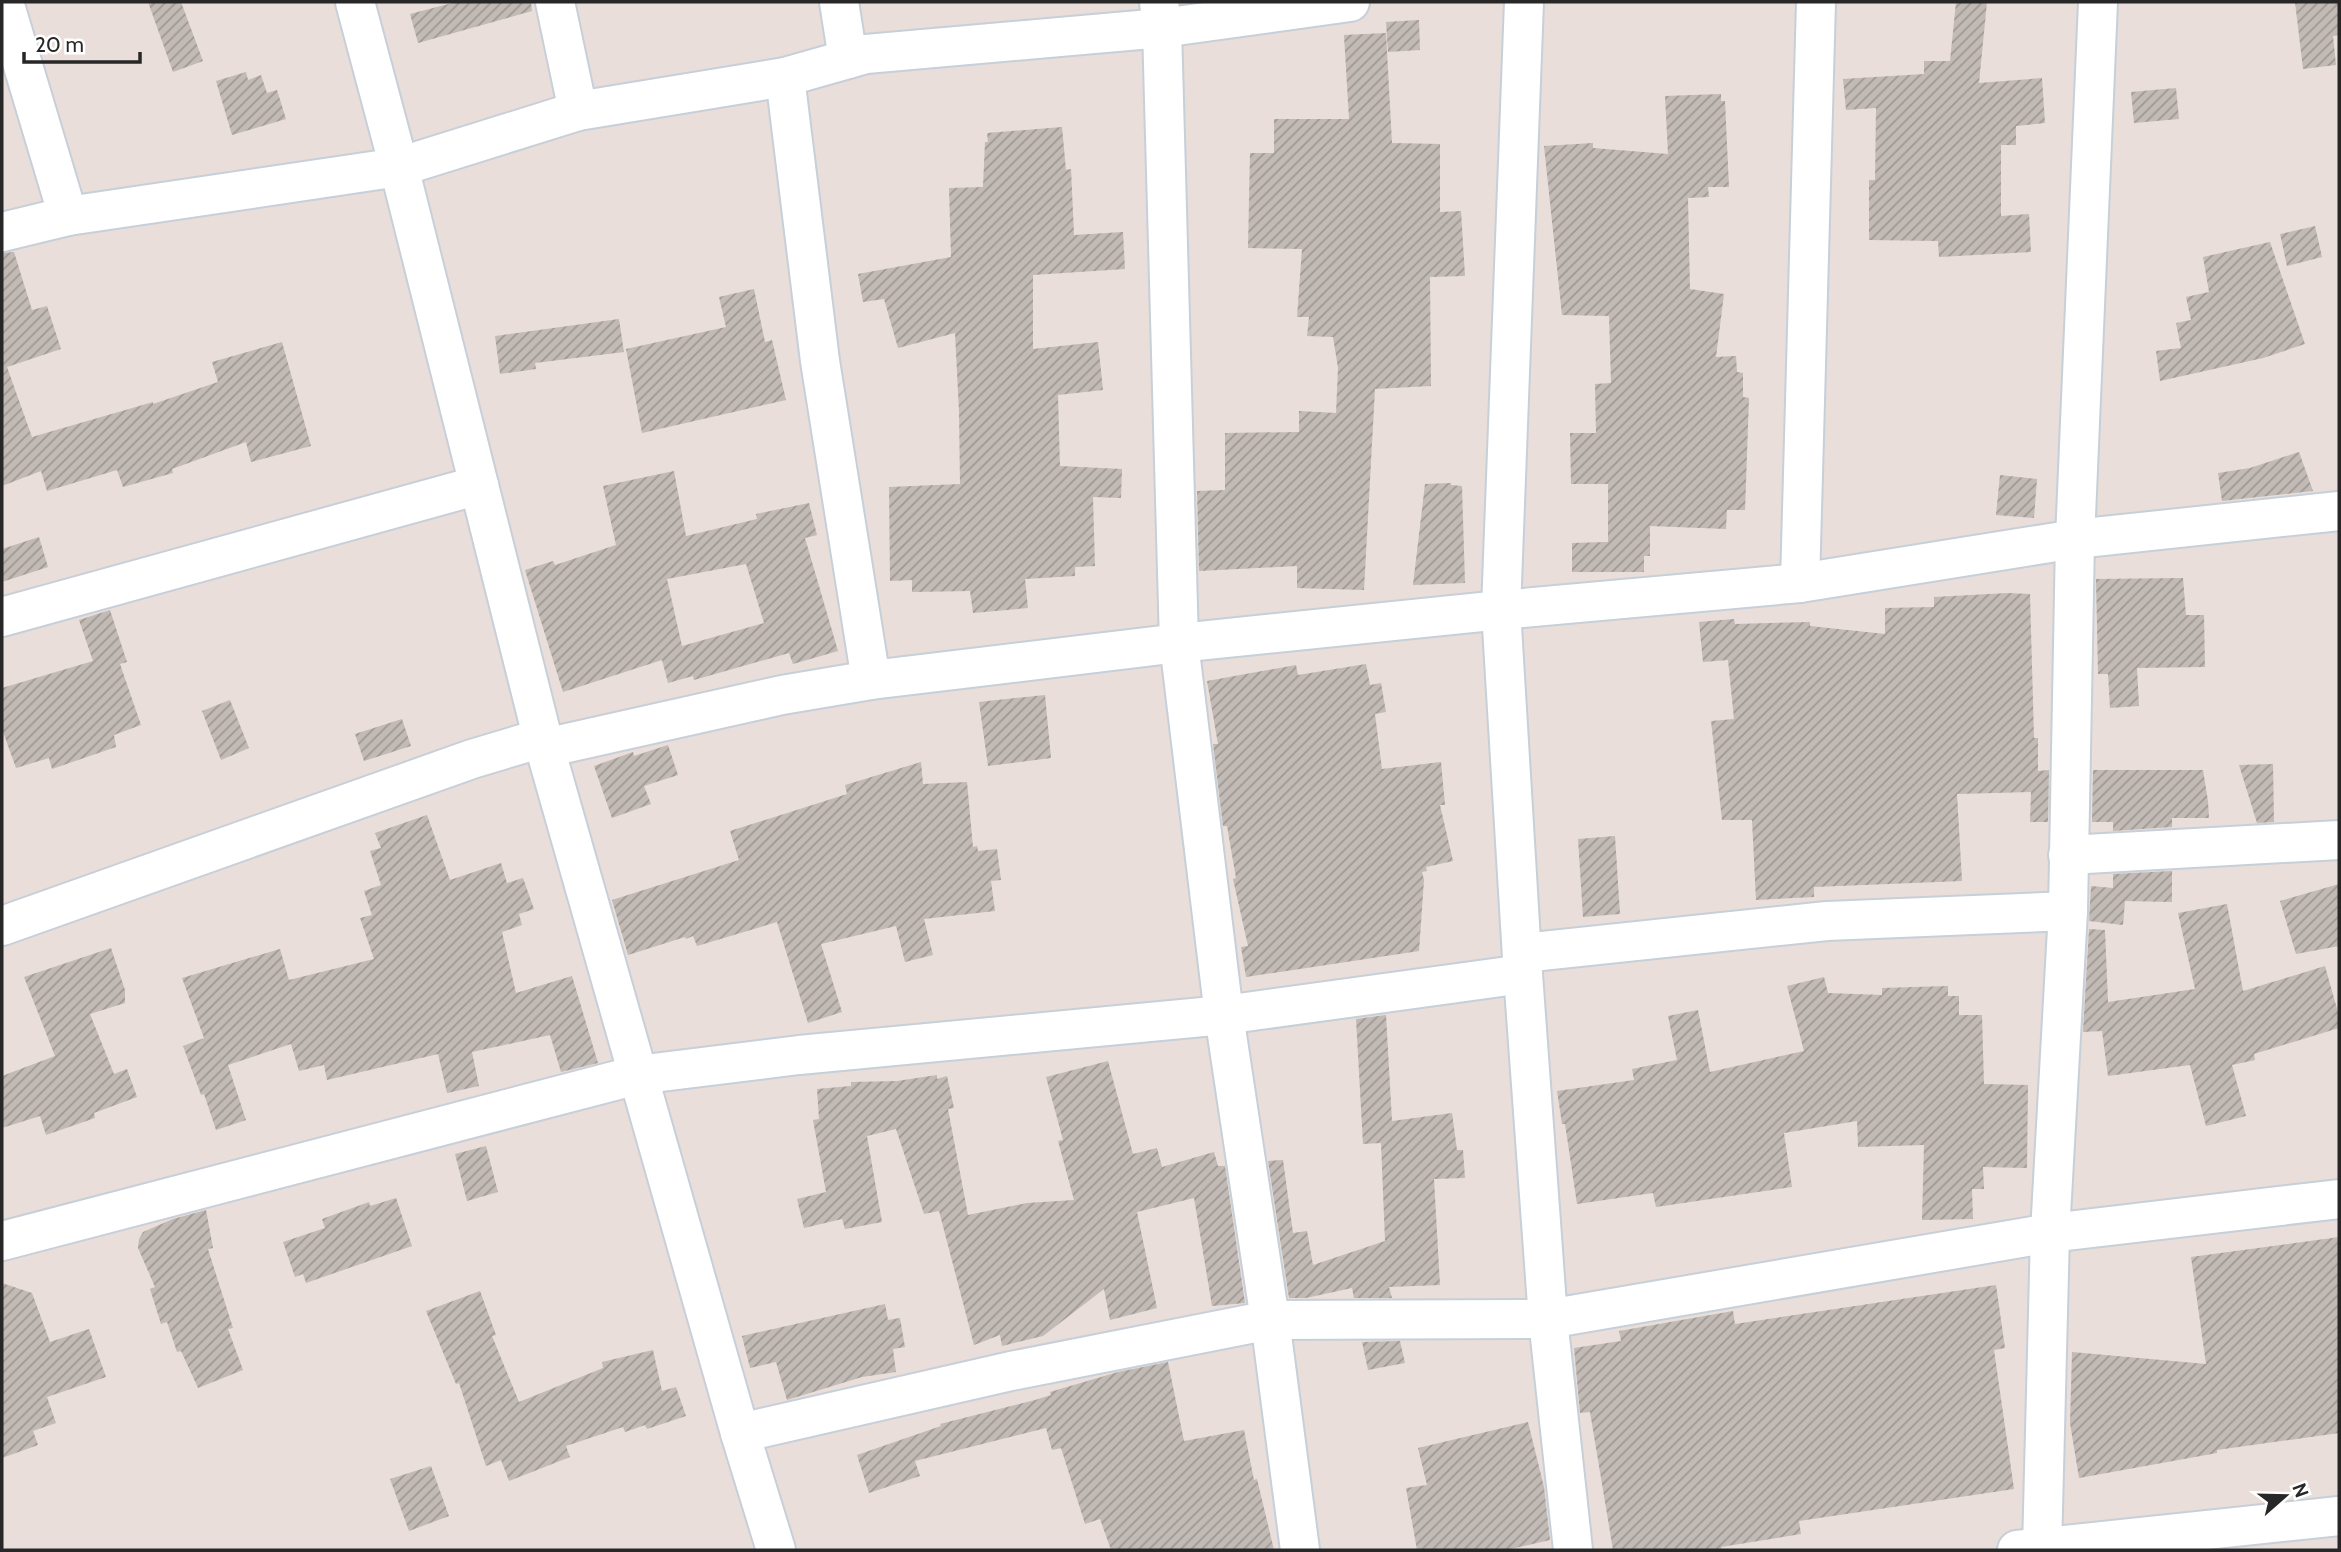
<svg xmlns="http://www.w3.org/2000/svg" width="2341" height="1552" viewBox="0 0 2341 1552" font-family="Cabin,sans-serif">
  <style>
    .building { fill: url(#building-hatch); fill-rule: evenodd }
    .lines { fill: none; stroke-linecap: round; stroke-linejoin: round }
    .minor-casing { stroke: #c7cfd9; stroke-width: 42 }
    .minor { stroke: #fff; stroke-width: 38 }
  </style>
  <defs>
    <pattern id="building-hatch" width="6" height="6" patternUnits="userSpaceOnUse" patternTransform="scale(1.75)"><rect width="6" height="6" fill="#c2bab5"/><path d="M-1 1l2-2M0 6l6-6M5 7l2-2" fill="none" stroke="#9e9793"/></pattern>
  </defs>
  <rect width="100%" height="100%" fill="#e9ded9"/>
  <g class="building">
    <polygon points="148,2 181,2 203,61 173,72"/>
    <polygon points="456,2 531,2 532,11 418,43 410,14"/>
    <polygon points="1956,2 1987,2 1979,83 2042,78 2045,123 2016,126 2016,145 2001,145 2001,216 2029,214 2031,252 1939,257 1938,241 1869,240 1869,180 1875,180 1876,108 1846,110 1843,79 1924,74 1924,61 1950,61"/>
    <polygon points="2295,2 2339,2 2339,35 2333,36 2336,65 2303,69"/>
    <polygon points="1419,20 1420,50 1388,52 1386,22"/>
    <polygon points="1386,33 1392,143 1440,144 1440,212 1461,211 1465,276 1430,277 1431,386 1375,389 1364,590 1297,588 1297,566 1199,571 1197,491 1225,490 1225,433 1299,432 1299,411 1336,413 1338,368 1333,337 1307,336 1309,317 1297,317 1302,249 1248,248 1250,153 1274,153 1274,119 1349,119 1344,35"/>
    <polygon points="246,72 248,80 261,75 267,93 277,90 286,119 232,135 216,81"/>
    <polygon points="2176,88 2179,119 2134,123 2131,92"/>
    <polygon points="1721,94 1721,101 1725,101 1729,187 1708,187 1709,197 1688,198 1690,289 1724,294 1716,357 1736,356 1737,372 1743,373 1743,397 1749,398 1745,510 1727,510 1726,529 1650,526 1650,556 1644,556 1644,572 1572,572 1572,543 1608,542 1608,484 1571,484 1570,433 1596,433 1595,384 1611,383 1609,316 1562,315 1544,146 1593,143 1593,148 1668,154 1665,96"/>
    <polygon points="1062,127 1066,170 1071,169 1074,235 1123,232 1125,269 1033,275 1033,349 1098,342 1103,390 1058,395 1060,466 1122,469 1121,498 1093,497 1095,566 1075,567 1075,576 1025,579 1028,608 973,613 970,591 912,592 912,580 890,581 889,487 960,484 959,411 955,333 898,348 884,299 863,302 858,274 951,257 949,188 983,187 985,142 988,142 987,133"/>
    <polygon points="2315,226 2322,257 2287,266 2280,234"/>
    <polygon points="2270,242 2305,344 2263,358 2160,381 2156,351 2181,348 2176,323 2191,320 2186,297 2209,292 2203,257"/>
    <polygon points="14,252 32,310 47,306 61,349 7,367 32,437 153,402 153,404 218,382 212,362 282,342 311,446 251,462 246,442 172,469 173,473 123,487 117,470 47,491 41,471 2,486 2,253"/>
    <polygon points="754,289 765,342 772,340 786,400 642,433 626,349 726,327 719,297"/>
    <polygon points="619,319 624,352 535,363 536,369 500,374 495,336"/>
    <polygon points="2299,452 2313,491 2222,501 2218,473 2250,468"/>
    <path d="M 674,471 L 686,536 L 757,519 L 756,514 L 809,503 L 817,535 L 805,538 L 838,651 L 793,664 L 789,653 L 694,680 L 693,676 L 668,683 L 662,660 L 563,692 L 525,570 L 553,561 L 555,565 L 616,545 L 603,486 ZM 746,564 L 764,623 L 682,646 L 667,579 Z"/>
    <polygon points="2000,475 2037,479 2034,518 1996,515"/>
    <polygon points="1451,483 1451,485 1462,486 1465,583 1413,585 1425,484"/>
    <polygon points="39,537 48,567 2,582 2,549"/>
    <polygon points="2183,578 2186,615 2204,615 2205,667 2137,668 2139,706 2110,708 2108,674 2098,674 2096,579"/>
    <polygon points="2008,593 2030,594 2034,738 2038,738 2038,771 2049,770 2048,822 2030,822 2031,792 1957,794 1962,881 1814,887 1814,897 1756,900 1752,820 1722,820 1711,721 1734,719 1728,660 1703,662 1699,622 1734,619 1735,624 1810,622 1810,626 1885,634 1885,608 1934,607 1934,597"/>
    <polygon points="110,610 127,662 120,664 141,725 114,735 116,747 52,769 49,758 16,768 2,729 2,688 93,661 79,620"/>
    <polygon points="1366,664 1370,685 1381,683 1386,712 1375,714 1382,769 1441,762 1445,805 1440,805 1453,861 1426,867 1427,871 1422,872 1424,880 1419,951 1246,977 1241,947 1248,946 1233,879 1236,878 1227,826 1223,826 1213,744 1218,744 1207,681 1296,665 1298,675"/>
    <polygon points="1045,695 1051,758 988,766 979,702"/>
    <polygon points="230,700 249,748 221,760 202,711"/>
    <polygon points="402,719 411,746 364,761 355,734"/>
    <polygon points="668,745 678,775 644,786 651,804 612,818 594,766 633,752 634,756"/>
    <polygon points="921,762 923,784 967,782 973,847 977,846 978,851 997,849 1001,880 991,881 995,911 924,919 933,955 905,962 896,926 821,944 842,1012 808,1023 777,922 697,946 693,936 686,939 685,937 628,955 612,900 739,860 730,831 847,794 845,785"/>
    <polygon points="2273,764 2274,822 2257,823 2239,765"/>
    <polygon points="2093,770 2203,770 2208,801 2209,818 2172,818 2172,827 2113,831 2113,822 2092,822"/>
    <polygon points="427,815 450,880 501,863 507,883 523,878 534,909 519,914 522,925 502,932 516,993 572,976 598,1063 561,1072 550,1035 472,1052 479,1086 447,1093 438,1054 327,1080 324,1065 299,1071 291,1044 228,1065 246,1120 216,1130 204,1094 201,1095 183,1046 204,1038 182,978 280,949 289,980 374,959 360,918 372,915 364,891 381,885 370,851 381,848 375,833"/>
    <polygon points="1615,836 1620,914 1583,917 1578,839"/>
    <polygon points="2172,871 2172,902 2125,901 2123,925 2089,921 2091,886 2113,888 2113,874"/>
    <polygon points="2339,884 2339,946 2296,954 2280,901"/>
    <polygon points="2227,904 2243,991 2325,966 2339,1016 2339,1028 2254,1054 2255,1060 2232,1065 2246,1116 2206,1126 2190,1065 2108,1076 2102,1031 2083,1032 2089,929 2105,930 2108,1002 2195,989 2178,913"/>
    <polygon points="111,948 125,990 125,1003 90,1014 114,1074 127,1069 137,1097 94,1113 95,1118 46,1135 40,1116 2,1128 2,1076 55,1056 24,977"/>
    <polygon points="1824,977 1828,993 1882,995 1882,988 1948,986 1948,996 1959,996 1959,1015 1982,1015 1984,1084 2028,1085 2027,1168 1983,1167 1984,1189 1972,1189 1973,1219 1922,1220 1924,1145 1858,1147 1857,1121 1784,1133 1792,1187 1656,1207 1653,1193 1577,1204 1565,1124 1562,1124 1557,1091 1634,1080 1632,1069 1677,1060 1668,1016 1698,1010 1710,1072 1804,1051 1787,986"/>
    <polygon points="1386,1015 1392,1121 1452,1113 1457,1150 1463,1150 1465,1178 1434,1179 1440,1285 1389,1287 1392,1298 1354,1298 1352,1288 1306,1298 1289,1298 1268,1161 1283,1160 1293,1233 1307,1231 1313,1265 1385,1241 1381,1143 1363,1144 1356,1019"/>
    <polygon points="1108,1061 1133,1154 1157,1148 1162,1167 1214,1152 1218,1166 1225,1166 1245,1303 1212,1306 1194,1198 1137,1212 1157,1308 1110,1320 1104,1289 1043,1336 1002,1346 1000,1335 974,1345 939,1211 924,1214 896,1129 867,1136 882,1222 845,1229 842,1219 804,1228 797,1199 826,1192 813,1120 819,1119 817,1089 851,1086 851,1082 897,1081 937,1075 937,1079 947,1076 954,1108 948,1109 968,1215 1027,1203 1074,1200 1058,1141 1063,1140 1046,1077"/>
    <polygon points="486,1146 498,1192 467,1201 455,1154"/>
    <polygon points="396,1198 412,1246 306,1283 303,1274 295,1277 283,1242 325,1228 322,1219 369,1202 370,1206"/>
    <polygon points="206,1210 213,1248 208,1249 233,1328 228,1329 243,1370 198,1388 181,1351 177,1352 167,1322 161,1324 150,1289 155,1287 138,1248 139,1239 143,1232 173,1219"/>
    <polygon points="2339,1237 2339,1433 2217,1450 2217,1453 2079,1478 2070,1423 2072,1352 2206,1364 2191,1257"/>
    <polygon points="2,1283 32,1293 50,1342 89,1329 106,1377 47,1397 56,1423 33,1431 38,1445 2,1458"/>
    <polygon points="1996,1285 2005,1348 1994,1350 2014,1489 1799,1521 1801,1534 1721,1547 1722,1550 1613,1550 1590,1412 1580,1413 1574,1348 1621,1341 1619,1331 1733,1311 1735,1324"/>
    <polygon points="480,1291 496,1335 492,1336 519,1402 603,1368 602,1362 653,1350 662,1391 676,1387 686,1416 647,1429 645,1425 625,1432 623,1427 566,1446 570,1457 509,1481 501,1460 486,1466 459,1383 456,1384 426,1311"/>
    <polygon points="885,1304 888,1320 900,1318 905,1347 893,1349 896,1372 862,1377 787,1400 776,1362 750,1368 742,1336"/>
    <polygon points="1400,1341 1405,1363 1368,1370 1362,1342"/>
    <polygon points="1168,1362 1184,1441 1244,1430 1254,1480 1257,1479 1274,1550 1111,1550 1100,1519 1085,1524 1061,1448 1052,1450 1046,1428 915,1461 920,1476 869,1493 857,1455 941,1426 940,1424 1035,1400 1051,1395 1050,1392 1118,1372"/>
    <polygon points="1528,1422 1544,1487 1550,1540 1506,1550 1417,1550 1406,1488 1427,1485 1418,1448"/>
    <polygon points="431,1466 449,1516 409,1531 390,1479"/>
  </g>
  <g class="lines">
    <g class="minor-casing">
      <g id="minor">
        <polyline points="4,2 68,216"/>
        <polyline points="355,2 399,167 545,748 740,1433 776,1550"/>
        <polyline points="555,2 578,111"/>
        <polyline points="839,2 848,59"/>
        <polyline points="1159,2 1162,28 1179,643 1224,1015 1270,1320 1300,1550"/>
        <polyline points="1524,2 1501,610 1523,974 1548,1319 1573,1550"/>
        <polyline points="785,77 820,361 871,680"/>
        <polyline points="2,232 68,216 399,167 578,111 785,77 866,54 1162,28 1350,2"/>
        <polyline points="1800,583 1816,2"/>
        <polyline points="2,617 479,485"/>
        <polyline points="545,748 782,695 871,680 1179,643 1501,610 1800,583 2075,539 2339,511"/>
        <polyline points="2068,855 2339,840"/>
        <polyline points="2,926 472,759 542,738"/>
        <polyline points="1522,953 1827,921 2068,911"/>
        <polyline points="2,1241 637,1075 799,1055 1224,1015 1523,974"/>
        <polyline points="740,1433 1011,1371 1270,1320 1548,1319 2050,1233 2339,1199"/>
        <polyline points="2017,1550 2339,1516"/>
        <polyline points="2042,1550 2050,1233 2068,911 2075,539 2098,2"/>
      </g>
    </g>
    <use href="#minor" class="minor"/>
  </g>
  <rect width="2341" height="1552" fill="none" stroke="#272727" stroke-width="7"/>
  <g transform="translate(2285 1496) rotate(70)" stroke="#ffffff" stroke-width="5" paint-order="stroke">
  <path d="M0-5L12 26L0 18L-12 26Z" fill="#272727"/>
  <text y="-10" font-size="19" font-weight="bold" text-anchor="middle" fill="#272727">N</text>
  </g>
  <path d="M24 52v10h116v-10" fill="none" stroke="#272727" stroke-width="3.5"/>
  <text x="35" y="52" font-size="21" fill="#272727" stroke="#ffffff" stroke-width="5" paint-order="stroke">20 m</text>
</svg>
